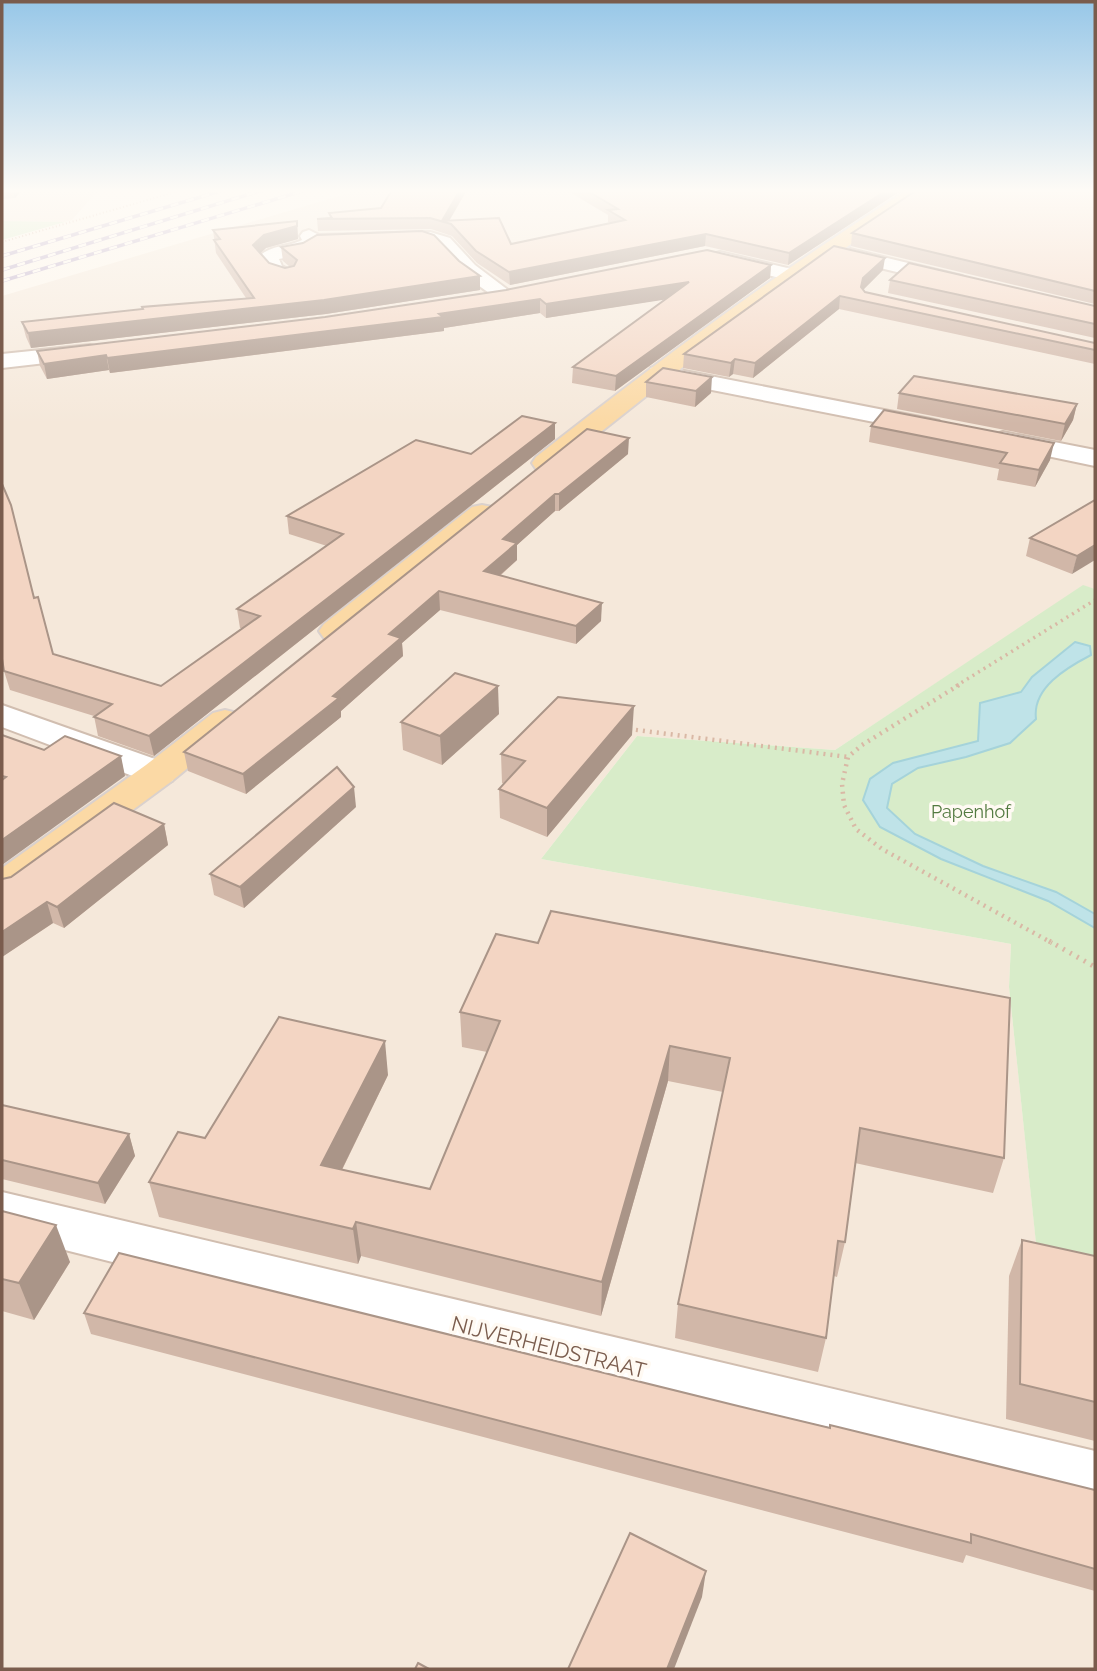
<svg xmlns="http://www.w3.org/2000/svg" width="1097" height="1671" viewBox="0 0 1097 1671" font-family="Raleway,sans-serif">
  <style>
    .residential { fill: #f5e8da }
    .green { fill: #d8ecc9 }
    .water { fill: #bfe3e8; stroke: #a5d3da; stroke-width: 2 }
    .lines { fill: none; stroke-linecap: round; stroke-linejoin: round }
    .minor-casing { stroke: #d1beb0; stroke-width: 4 }
    .major-casing { stroke: #dad1cd; stroke-width: 4 }
    .path-far3 { stroke: #d9b8a5; stroke-width: 2; stroke-dasharray: 1 2.5; stroke-linecap: butt }
    .path-far2 { stroke: #d9b8a5; stroke-width: 3.5; stroke-dasharray: 2 4.5; stroke-linecap: butt }
    .path-far1 { stroke: #d9b8a5; stroke-width: 4.5; stroke-dasharray: 2 5; stroke-linecap: butt }
    .path { stroke: #d9b8a5; stroke-width: 5; stroke-dasharray: 2 6; stroke-linecap: butt }
    .minor { fill: #fff; fill-rule: evenodd }
    .major { fill: #fbd9a5; fill-rule: evenodd }
    .rail-casing { stroke: #b9a8c9; stroke-width: 3.5 }
    .rail { stroke: #fffaf3; stroke-width: 2.5; stroke-dasharray: 8; stroke-linecap: butt }
    .wall { fill: #d1b7a8 }
    .shaded-wall { fill: #aa9588 }
    .building { fill: #f3d5c3; stroke: #aa9588; stroke-width: 2 }
    .labels { text-anchor: middle; dominant-baseline: central; stroke-width: 7; stroke-linejoin: round; paint-order: stroke }
    .park-label { font-size: 18px; fill: #537a41; stroke: #fffaf3 }
    .near-street-label { font-size: 21px; fill: #7a5c4d; stroke: #fffaf3 }
  </style>
  <rect width="100%" height="100%" fill="#fdf6ec"/>
  <g class="residential">
    <polygon points="2,190 98,190 72,220 65,222 2,221"/>
    <polygon points="359,190 1095,190 1095,589 1083,586 835,750 637,736 541,859 1011,944 1009,987 1037,1252 1095,1266 1095,1669 2,1669 2,296"/>
  </g>
  <g class="green">
    <polygon points="2,221 65,222 2,240"/>
    <polygon points="1083,585 1095,589 1095,1266 1037,1253 1009,987 1011,944 541,859 637,736 835,750"/>
  </g>
  <path class="water" d="M 1075,642 L 1090,646 L 1091,655 C 1066,668 1032,688 1036,719 L 1010,743 L 966,757 L 918,768 L 892,784 L 887,808 L 915,834 L 983,866 L 1056,892 L 1095,914 L 1095,928 L 1048,901 L 941,859 L 880,827 L 863,800 L 870,779 L 893,763 L 978,741 L 980,703 L 1021,692 L 1032,677 Z"/>
  <g class="lines">
    <g class="minor-casing">
      <g id="minor">
        <path d="M 309,230 L 319,235 L 430,232 L 450,238 L 475,265 L 516,296 L 513,300 L 499,300 L 461,273 L 436,246 L 423,242 L 318,246 L 304,254 L 279,259 L 282,266 L 296,274 L 293,278 C 274,283 267,271 257,259 C 269,244 287,248 302,240 L 300,236 L 303,232 Z"/>
        <polygon points="833,245 962,276 965,280 962,284 955,286 826,255 824,251"/>
        <polygon points="720,252 800,271 803,275 793,281 713,262 710,258 713,254"/>
        <polygon points="90,345 98,347 101,352 98,357 2,368 2,354"/>
        <polygon points="659,366 930,419 939,421 942,426 939,431 930,433 651,378 648,373 651,368"/>
        <polygon points="1003,432 1095,450 1095,466 994,445 990,440 994,435"/>
        <polygon points="2,705 172,765 177,773 172,781 159,784 146,781 2,727"/>
        <polygon points="2,1192 1095,1451 1095,1511 2,1234"/>
      </g>
    </g>
    <g class="major-casing">
      <g id="major">
        <path d="M 908,190 L 928,190 L 736,325 L 554,469 L 545,471 L 536,469 L 532,463 L 536,457 C 656,363 778,271 908,190 Z"/>
        <polygon points="482,505 492,507 496,513 492,519 346,638 335,640 324,638 319,631 324,624 472,507"/>
        <polygon points="225,710 237,713 242,720 237,727 172,781 16,896 2,900 2,868 146,765 213,713"/>
      </g>
    </g>
    <polyline class="path-far3" points="2,242 182,190"/>
    <polyline class="path-far2" points="956,686 1095,600"/>
    <g class="path-far1">
      <polyline points="959,685 862,745 848,757 842,784 844,805 856,829 882,849 1052,943"/>
      <polyline points="629,729 848,757"/>
    </g>
    <polyline class="path" points="1049,941 1095,967"/>
    <use href="#minor" class="minor"/>
    <use href="#major" class="major"/>
    <g class="rail-casing">
      <g id="rail">
        <polyline points="2,256 224,190"/>
        <polyline points="2,270 263,190"/>
        <polyline points="2,281 306,190"/>
      </g>
    </g>
    <use href="#rail" class="rail"/>
  </g>
  <g class="wall">
    <polygon points="2,190 22,190 15,198 2,199"/>
    <polygon points="566,190 902,190 788,265 705,246 510,285 477,263 452,236 431,229 318,231 317,219 330,218 329,213 381,208 449,220 511,244 611,223 608,222 608,215"/>
    <polygon points="1095,190 1095,304 851,246 852,233"/>
    <polygon points="297,221 298,239 266,248 260,254 269,263 285,268 290,267 283,261 281,247 480,290 326,314 31,348 26,337 22,322 246,298 216,253 213,230"/>
    <polygon points="771,265 770,278 615,391 572,383 573,367 665,299 546,318 540,313 444,328 444,331 110,373 109,370 47,379 40,366 37,351"/>
    <polygon points="883,270 863,290 865,292 1095,343 1095,364 839,309 753,378 733,374 729,377 683,368 684,354"/>
    <polygon points="890,280 1095,306 1095,338 888,293"/>
    <polygon points="646,382 711,393 695,407 646,397"/>
    <polygon points="899,393 1077,404 1073,420 1061,441 897,409"/>
    <polygon points="555,423 555,439 154,756 98,736 94,716 10,690 4,671 34,598 53,654 161,686 242,628 240,628 237,609 327,546 289,534 287,516 471,454"/>
    <polygon points="871,426 1050,460 1035,487 997,480 999,469 869,442"/>
    <polygon points="587,429 628,454 559,511 555,511 517,545 517,560 500,576 601,621 576,644 440,610 402,643 403,656 341,711 341,717 246,794 188,771 184,752"/>
    <polygon points="1095,500 1072,574 1026,556 1030,538"/>
    <polygon points="499,714 442,765 403,750 401,722"/>
    <polygon points="632,735 547,837 500,818 499,789 504,784 502,783 501,754"/>
    <polygon points="356,807 244,908 214,895 210,874"/>
    <polygon points="164,824 168,845 64,928 53,923 2,957 2,879 11,877"/>
    <polygon points="496,934 1004,1158 993,1193 855,1163 845,1242 837,1277 834,1276 826,1338 818,1372 675,1338 678,1304 723,1092 668,1081 601,1316 361,1256 358,1264 159,1217 149,1182 205,1138 388,1075 342,1170 430,1189 487,1052 462,1047 460,1012"/>
    <polygon points="2,1105 129,1134 135,1156 105,1204 2,1179"/>
    <polygon points="2,1211 70,1262 34,1320 2,1311"/>
    <polygon points="1022,1240 1095,1256 1095,1441 1006,1419 1009,1276"/>
    <polygon points="84,1313 734,1405 1095,1490 1095,1591 966,1555 963,1563 91,1334"/>
  </g>
  <g class="shaded-wall">
    <polygon points="13,190 22,190 15,198"/>
    <polygon points="460,190 467,190 448,223 442,221"/>
    <polygon points="887,190 902,190 788,265 789,253"/>
    <polygon points="297,221 298,239 266,248 254,259 253,245 264,235"/>
    <polygon points="706,234 705,246 510,285 509,272"/>
    <polygon points="885,258 883,270 862,291 859,301 863,278"/>
    <polygon points="771,265 770,278 615,391 616,376"/>
    <polygon points="480,276 480,290 326,314 31,348 28,333"/>
    <polygon points="689,282 688,296 546,318 546,304"/>
    <polygon points="840,296 839,309 753,378 755,363"/>
    <polygon points="540,299 540,313 444,328 444,331 110,373 107,358 439,314"/>
    <polygon points="106,355 109,370 47,379 44,364"/>
    <polygon points="735,359 733,374 729,377 731,363"/>
    <polygon points="712,377 711,393 695,407 696,391"/>
    <polygon points="1077,404 1073,420 1061,441 1065,424"/>
    <polygon points="555,423 555,439 154,756 149,736"/>
    <polygon points="629,438 628,454 559,511 559,494"/>
    <polygon points="1054,443 1050,460 1035,487 1039,470"/>
    <polygon points="555,494 555,511 517,545 517,560 484,589 484,571 503,539"/>
    <polygon points="1095,545 1095,560 1072,574 1077,556"/>
    <polygon points="439,591 440,610 402,643 403,656 341,711 341,717 246,794 243,774 333,696 389,634"/>
    <polygon points="602,603 601,621 576,644 576,626"/>
    <polygon points="498,686 499,714 442,765 440,736"/>
    <polygon points="634,706 632,735 547,837 547,808"/>
    <polygon points="121,756 125,776 2,865 2,840"/>
    <polygon points="354,787 356,807 244,908 240,887"/>
    <polygon points="164,824 168,845 64,928 57,907"/>
    <polygon points="47,902 53,923 2,957 2,932"/>
    <polygon points="385,1041 388,1075 327,1200 321,1165"/>
    <polygon points="670,1046 668,1081 601,1316 602,1282"/>
    <polygon points="129,1134 135,1156 105,1204 98,1183"/>
    <polygon points="356,1222 361,1256 358,1264 353,1229"/>
    <polygon points="56,1225 70,1262 34,1320 19,1283"/>
    <polygon points="706,1571 702,1597 674,1669 667,1669"/>
  </g>
  <g class="building">
    <polygon points="392,190 460,190 442,221 499,218 511,244 625,220 608,210 618,209 586,190 887,190 789,253 706,234 509,272 476,251 451,224 430,218 317,219 332,218 329,213 381,208"/>
    <polygon points="917,190 1095,190 1095,291 852,233"/>
    <polygon points="297,221 297,226 264,235 253,245 269,263 285,268 294,266 297,260 281,247 303,243 317,235 422,231 434,235 459,261 480,276 324,300 28,333 22,322 143,309 142,307 254,298 214,240 220,239 213,230"/>
    <polygon points="834,246 885,258 863,278 861,287 865,292 1095,343 1095,350 840,296 755,363 735,359 731,363 684,354"/>
    <polygon points="707,250 771,265 616,376 573,367 689,282 546,304 540,299 439,314 443,317 107,358 106,355 44,364 37,351 325,317 506,290"/>
    <polygon points="909,263 1095,306 1095,324 890,280"/>
    <polygon points="663,368 712,377 696,391 646,382"/>
    <polygon points="914,376 1077,404 1065,424 899,393"/>
    <polygon points="884,410 1054,443 1039,470 1000,463 1007,453 871,426"/>
    <polygon points="522,416 555,423 149,736 94,717 112,704 4,671 2,659 2,484 11,505 34,598 38,597 53,654 161,686 260,616 237,609 343,534 287,516 416,440 471,454"/>
    <polygon points="587,429 629,438 559,494 555,494 503,539 517,543 484,571 602,603 576,626 439,591 389,634 401,638 333,696 339,698 243,774 184,752"/>
    <polygon points="1095,500 1095,545 1077,556 1030,538"/>
    <polygon points="455,673 498,686 440,736 401,722"/>
    <polygon points="558,697 634,706 547,808 499,789 525,761 501,754"/>
    <polygon points="2,735 44,750 65,736 121,756 2,840 2,780 6,777 2,776"/>
    <polygon points="337,767 354,787 240,887 210,874"/>
    <polygon points="114,803 164,824 57,907 47,902 2,932 2,879 11,877"/>
    <polygon points="551,911 1010,998 1004,1158 860,1128 845,1242 838,1241 826,1338 678,1304 730,1058 670,1046 602,1282 356,1222 353,1229 149,1182 178,1132 205,1138 279,1017 385,1041 321,1165 430,1189 500,1021 460,1012 496,934 538,943"/>
    <polygon points="2,1105 129,1134 98,1183 2,1160"/>
    <polygon points="2,1211 56,1225 19,1283 2,1279"/>
    <polygon points="1022,1240 1095,1256 1095,1402 1020,1384"/>
    <polygon points="119,1253 734,1405 830,1428 830,1425 1095,1490 1095,1569 971,1534 971,1543 84,1313"/>
    <polygon points="630,1533 706,1571 667,1669 568,1669"/>
    <polygon points="418,1663 429,1669 415,1669"/>
  </g>
  <linearGradient id="sky" x2="0" y2="1"><stop stop-color="#97c7e8"/><stop offset="0.45" stop-color="#fefbf6"/><stop offset="1" stop-color="#fefbf6" stop-opacity="0"/></linearGradient>
  <rect width="1097" height="424" fill="url(#sky)"/>
  <g class="labels">
    <g class="park-label">
      <text x="971" y="811">Papenhof</text>
    </g>
    <g class="near-street-label">
      <text transform="translate(549 1347) rotate(14)">NIJVERHEIDSTRAAT</text>
    </g>
  </g>
  <rect width="1097" height="1671" fill="none" stroke="#7a5c4d" stroke-width="7"/>
</svg>
